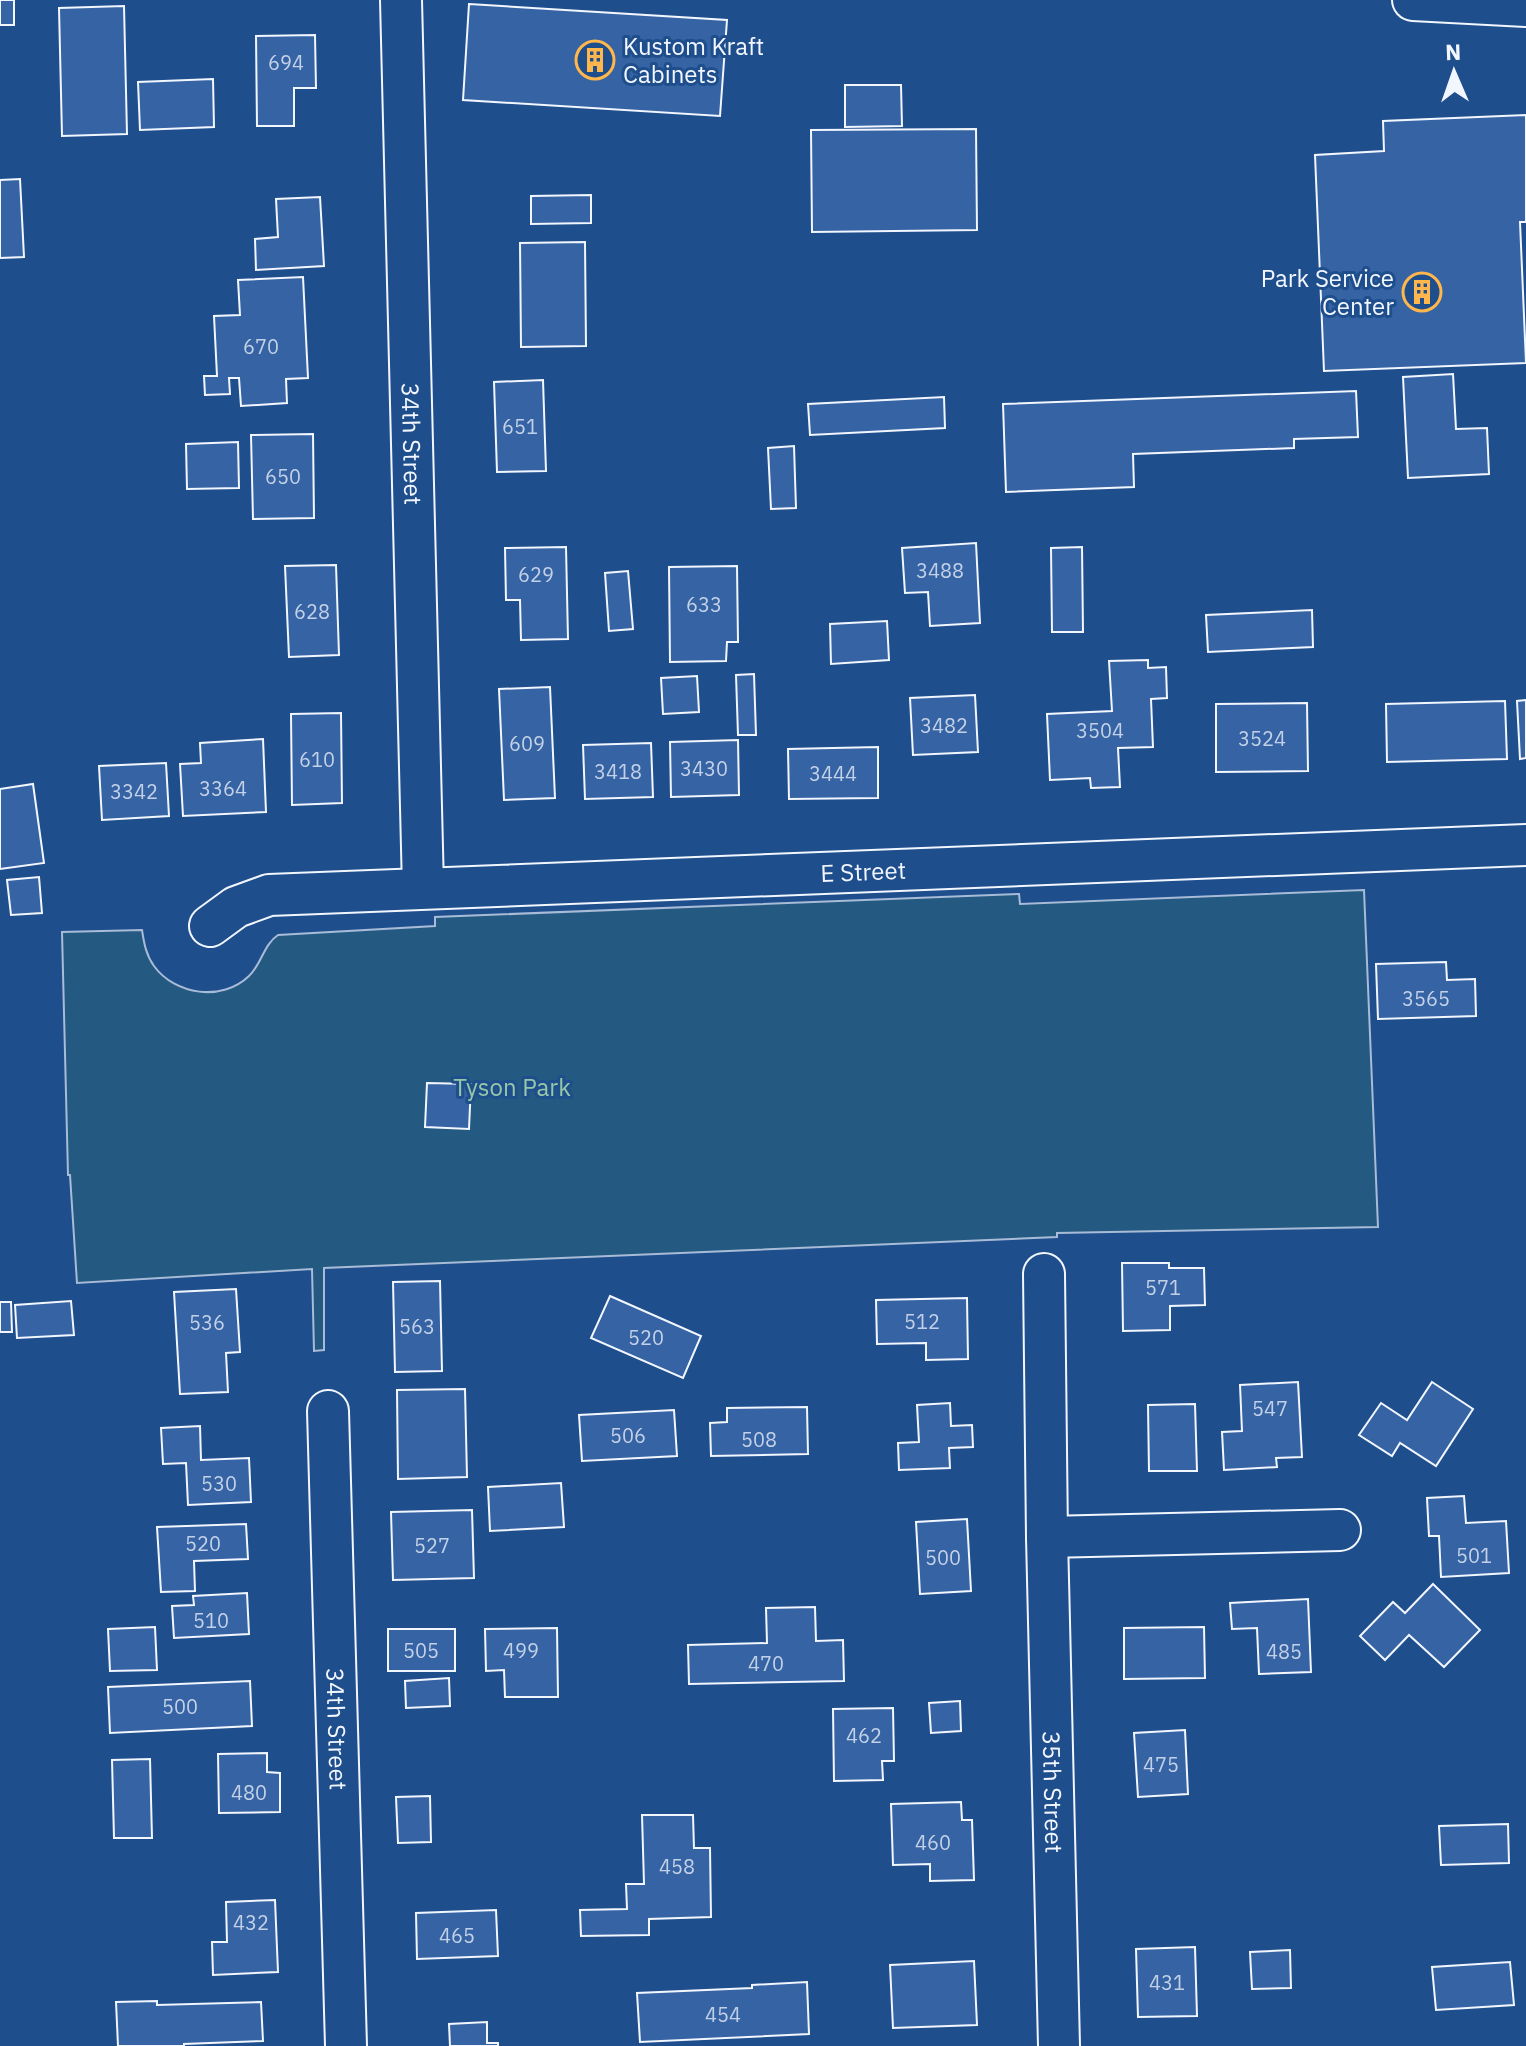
<svg xmlns="http://www.w3.org/2000/svg" width="1526" height="2046" viewBox="0 0 1526 2046" font-family="'IBM Plex Sans',sans-serif">
  <style>
    .green { fill: #245a82; stroke: #a8bbd7; stroke-width: 2 }
    .building { fill: #3563a3; stroke: #f2f6ff; stroke-width: 2 }
    .lines { fill: none; stroke-linecap: round; stroke-linejoin: round }
    .minor-casing { stroke: #f2f6ff; stroke-width: 44 }
    .minor { stroke: #1f4e8c; stroke-width: 40 }
    .labels { text-anchor: middle; dominant-baseline: central; stroke-width: 6; stroke-linejoin: round; paint-order: stroke }
    .number-label { font-size: 20px; fill: #c3d1e8 }
    .poi-label { font-size: 24px; fill: #f2f6ff; stroke: #1f4e8c; text-anchor: start }
    .street-label { font-size: 24px; fill: #f2f6ff; stroke: #1f4e8c }
    .park-label { font-size: 24px; fill: #97c8a6; stroke: #1f4e8c }
  </style>
  <rect width="100%" height="100%" fill="#1f4e8c"/>
  <path class="green" d="M 1364,890 L 1378,1227 L 1057,1233 L 1057,1237 L 324,1268 L 324,1350 L 314,1351 L 312,1269 L 77,1283 L 70,1175 L 68,1175 L 62,932 L 142,930 C 144,943 146,955 154,966 C 175,995 222,1002 249,976 C 261,965 264,944 278,935 L 435,926 L 435,917 L 1019,894 L 1020,904 Z"/>
  <g class="building">
    <rect x="0" y="0" width="14" height="25"/>
    <polygon points="469,4 727,20 720,116 463,100"/>
    <polygon points="124,6 127,134 62,136 59,8"/>
    <polygon points="315,35 316,88 294,88 294,126 257,126 256,36"/>
    <polygon points="213,79 214,127 140,130 138,82"/>
    <polygon points="845,85 901,85 902,126 845,127"/>
    <polygon points="1526,115 1526,222 1520,222 1526,363 1324,371 1315,155 1384,151 1383,121"/>
    <polygon points="976,129 977,230 812,232 811,130"/>
    <polygon points="20,179 24,257 0,258 0,180"/>
    <polygon points="591,195 591,223 531,224 531,196"/>
    <polygon points="320,197 324,266 256,270 255,239 278,237 276,199"/>
    <polygon points="585,242 586,346 521,347 520,243"/>
    <polygon points="303,277 308,378 286,379 287,403 241,406 239,378 229,378 230,394 205,395 204,376 217,376 214,316 240,315 238,280"/>
    <polygon points="1453,374 1456,429 1487,428 1489,474 1408,478 1403,377"/>
    <polygon points="543,380 546,471 497,472 494,382"/>
    <polygon points="1356,391 1358,437 1294,439 1294,448 1133,454 1134,487 1006,492 1003,404"/>
    <polygon points="944,397 945,428 810,435 808,404"/>
    <polygon points="313,434 314,518 253,519 251,435"/>
    <polygon points="238,442 239,488 187,489 186,444"/>
    <polygon points="794,446 796,508 771,509 768,448"/>
    <polygon points="976,543 980,623 930,626 928,592 905,593 902,548"/>
    <polygon points="566,547 568,639 521,640 520,600 506,600 505,548"/>
    <polygon points="1082,547 1083,632 1052,632 1051,548"/>
    <polygon points="336,565 339,655 289,657 285,566"/>
    <polygon points="737,566 738,642 727,642 726,661 670,662 669,567"/>
    <polygon points="628,571 633,629 609,631 605,573"/>
    <polygon points="1312,610 1313,647 1208,652 1206,615"/>
    <polygon points="887,621 889,660 831,664 830,624"/>
    <polygon points="1148,660 1148,668 1166,667 1167,698 1151,699 1153,747 1118,748 1120,787 1091,788 1090,778 1050,780 1047,714 1112,711 1109,661"/>
    <polygon points="754,674 756,735 738,735 736,675"/>
    <polygon points="697,676 699,712 663,714 661,678"/>
    <polygon points="550,687 555,798 504,800 499,689"/>
    <polygon points="975,695 978,752 913,755 910,698"/>
    <polygon points="1526,700 1526,758 1520,759 1517,701"/>
    <polygon points="1505,701 1507,759 1387,762 1386,704"/>
    <polygon points="1307,703 1308,771 1216,772 1216,704"/>
    <polygon points="341,713 342,803 292,805 291,714"/>
    <polygon points="263,739 266,812 183,816 180,764 201,763 200,743"/>
    <polygon points="738,740 739,795 671,797 670,742"/>
    <polygon points="651,743 653,797 585,799 583,745"/>
    <polygon points="878,747 878,798 789,799 788,749"/>
    <polygon points="166,763 169,816 102,820 99,766"/>
    <polygon points="33,784 44,863 0,869 0,789"/>
    <polygon points="39,877 42,913 11,915 7,880"/>
    <polygon points="1446,962 1447,980 1475,979 1476,1016 1378,1019 1376,964"/>
    <polygon points="427,1083 471,1084 469,1129 425,1127"/>
    <polygon points="1122,1263 1169,1263 1169,1268 1204,1268 1205,1305 1170,1306 1170,1330 1123,1331"/>
    <polygon points="440,1281 442,1371 395,1372 393,1282"/>
    <polygon points="236,1289 240,1352 226,1353 228,1392 180,1394 174,1292"/>
    <polygon points="610,1296 701,1336 683,1378 591,1338"/>
    <polygon points="967,1298 968,1359 926,1360 926,1343 877,1344 876,1300"/>
    <polygon points="71,1301 74,1335 17,1338 15,1305"/>
    <polygon points="0,1302 11,1302 12,1332 0,1332"/>
    <polygon points="1298,1382 1302,1457 1276,1458 1277,1467 1224,1470 1222,1432 1242,1431 1240,1385"/>
    <polygon points="1432,1382 1473,1409 1436,1466 1400,1443 1392,1456 1359,1435 1381,1403 1407,1420"/>
    <polygon points="465,1389 467,1477 398,1479 397,1390"/>
    <polygon points="950,1403 951,1426 972,1425 973,1447 949,1448 950,1468 899,1470 898,1443 919,1442 917,1405"/>
    <polygon points="1195,1404 1197,1471 1149,1471 1148,1405"/>
    <polygon points="807,1407 808,1454 711,1456 710,1423 727,1422 727,1408"/>
    <polygon points="674,1410 677,1456 582,1461 579,1415"/>
    <polygon points="200,1426 201,1460 249,1458 251,1502 188,1505 186,1463 163,1464 161,1428"/>
    <polygon points="561,1483 564,1527 490,1531 488,1487"/>
    <polygon points="1464,1496 1466,1523 1506,1521 1509,1573 1441,1577 1439,1536 1429,1536 1427,1498"/>
    <polygon points="472,1510 474,1578 393,1580 391,1512"/>
    <polygon points="967,1519 971,1591 920,1594 916,1522"/>
    <polygon points="246,1524 248,1559 194,1561 195,1591 161,1592 157,1527"/>
    <polygon points="1433,1584 1480,1630 1444,1667 1409,1635 1385,1660 1360,1636 1393,1602 1405,1613"/>
    <polygon points="247,1593 249,1634 174,1638 172,1606 194,1605 193,1596"/>
    <polygon points="1308,1599 1311,1672 1259,1674 1257,1628 1232,1629 1230,1603"/>
    <polygon points="815,1607 816,1641 843,1640 844,1681 689,1684 688,1645 767,1643 766,1608"/>
    <polygon points="155,1627 157,1670 110,1671 108,1629"/>
    <polygon points="1204,1627 1205,1678 1124,1679 1124,1628"/>
    <polygon points="557,1628 558,1697 505,1697 504,1670 486,1671 485,1629"/>
    <rect x="388" y="1629" width="67" height="42"/>
    <polygon points="449,1678 450,1706 406,1708 405,1681"/>
    <polygon points="250,1681 252,1726 110,1733 108,1687"/>
    <polygon points="960,1701 961,1731 931,1733 929,1703"/>
    <polygon points="893,1708 894,1761 882,1761 883,1780 834,1781 833,1709"/>
    <polygon points="1185,1730 1188,1794 1138,1797 1134,1733"/>
    <polygon points="267,1753 267,1772 280,1773 280,1812 219,1813 218,1754"/>
    <polygon points="150,1759 152,1838 114,1838 112,1760"/>
    <polygon points="430,1796 431,1842 398,1843 396,1797"/>
    <polygon points="961,1802 962,1820 972,1820 974,1880 930,1881 930,1864 893,1865 891,1804"/>
    <polygon points="642,1815 693,1815 694,1848 710,1848 711,1917 649,1919 649,1935 581,1936 580,1910 627,1909 626,1884 644,1884"/>
    <polygon points="1508,1824 1509,1863 1441,1865 1439,1826"/>
    <polygon points="275,1900 278,1972 213,1975 212,1942 227,1942 226,1902"/>
    <polygon points="496,1910 498,1956 417,1959 416,1913"/>
    <polygon points="1195,1947 1197,2016 1138,2017 1136,1949"/>
    <polygon points="1290,1950 1291,1988 1252,1989 1250,1952"/>
    <polygon points="974,1961 977,2025 893,2028 890,1965"/>
    <polygon points="1510,1962 1514,2005 1436,2010 1432,1967"/>
    <polygon points="807,1982 809,2034 640,2042 637,1993 752,1988 752,1985"/>
    <polygon points="157,2001 157,2005 261,2002 263,2041 184,2044 184,2046 118,2046 116,2002"/>
    <polygon points="487,2022 487,2043 498,2043 498,2046 450,2046 449,2024"/>
  </g>
  <g class="lines">
    <g class="minor-casing">
      <g id="minor">
        <path id="s1" d="M 401,0 L 423,888"/>
        <polyline points="1413,0 1526,6"/>
        <path id="s2" d="M 210,926 L 236,907 L 269,895 L 1526,845"/>
        <path id="s3" d="M 1044,1274 L 1047,1537 L 1059,2046"/>
        <path id="s4" d="M 328,1411 L 346,2046"/>
        <polyline points="1047,1537 1340,1530"/>
      </g>
    </g>
    <use href="#minor" class="minor"/>
  </g>
  <defs>
    <g id="building-ring" transform="scale(2)"><circle r="9.5" fill="#1f4e8c" stroke="#ffb74d" stroke-width="1.5"/><path d="M-4-6H4V6H1V3H-1V6H-4ZM-2.5-4.3h1.7v1.8h-1.7ZM.8-4.3h1.7v1.8H.8ZM-2.5-1h1.7V.8h-1.7ZM.8-1h1.7V.8H.8Z" fill="#ffb74d"/></g>
  </defs>
  <g fill-rule="evenodd">
    <use href="#building-ring" x="595" y="60"/>
    <use href="#building-ring" x="1422" y="292"/>
  </g>
  <g class="labels">
    <g class="number-label">
      <text x="286" y="62">694</text>
      <text x="261" y="346">670</text>
      <text x="520" y="426">651</text>
      <text x="283" y="476">650</text>
      <text x="940" y="570">3488</text>
      <text x="536" y="574">629</text>
      <text x="704" y="604">633</text>
      <text x="312" y="611">628</text>
      <text x="944" y="725">3482</text>
      <text x="1100" y="730">3504</text>
      <text x="1262" y="738">3524</text>
      <text x="527" y="743">609</text>
      <text x="317" y="759">610</text>
      <text x="704" y="768">3430</text>
      <text x="618" y="771">3418</text>
      <text x="833" y="773">3444</text>
      <text x="223" y="788">3364</text>
      <text x="134" y="791">3342</text>
      <text x="1426" y="998">3565</text>
      <text x="1163" y="1287">571</text>
      <text x="922" y="1321">512</text>
      <text x="207" y="1322">536</text>
      <text x="417" y="1326">563</text>
      <text x="646" y="1337">520</text>
      <text x="1270" y="1408">547</text>
      <text x="628" y="1435">506</text>
      <text x="759" y="1439">508</text>
      <text x="219" y="1483">530</text>
      <text x="203" y="1543">520</text>
      <text x="432" y="1545">527</text>
      <text x="1474" y="1555">501</text>
      <text x="943" y="1557">500</text>
      <text x="211" y="1620">510</text>
      <text x="421" y="1650">505</text>
      <text x="521" y="1650">499</text>
      <text x="1284" y="1651">485</text>
      <text x="766" y="1663">470</text>
      <text x="180" y="1706">500</text>
      <text x="864" y="1735">462</text>
      <text x="1161" y="1764">475</text>
      <text x="249" y="1792">480</text>
      <text x="933" y="1842">460</text>
      <text x="677" y="1866">458</text>
      <text x="251" y="1922">432</text>
      <text x="457" y="1935">465</text>
      <text x="1167" y="1982">431</text>
      <text x="723" y="2014">454</text>
    </g>
    <g class="poi-label">
      <text x="623" y="46">Kustom Kraft<tspan x="623" dy="28">Cabinets</tspan></text>
      <text x="1394" y="278" text-anchor="end">Park Service<tspan x="1394" dy="28">Center</tspan></text>
    </g>
    <g class="street-label">
      <text stroke="none"><textPath href="#s1" startOffset="444">34th Street</textPath></text>
      <text stroke="none"><textPath href="#s2" startOffset="662">E Street</textPath></text>
      <text stroke="none"><textPath href="#s4" startOffset="318">34th Street</textPath></text>
      <text stroke="none"><textPath href="#s3" startOffset="518">35th Street</textPath></text>
    </g>
    <g class="park-label">
      <text x="512" y="1087">Tyson Park</text>
    </g>
  </g>
  <g transform="translate(1454 72) rotate(358)" stroke="#1f4e8c" stroke-width="6" paint-order="stroke">
  <path d="M0-6L14 30L0 20L-14 30Z" fill="#f2f6ff"/>
  <text y="-12" font-size="22" font-weight="bold" text-anchor="middle" fill="#f2f6ff">N</text>
  </g>
</svg>
